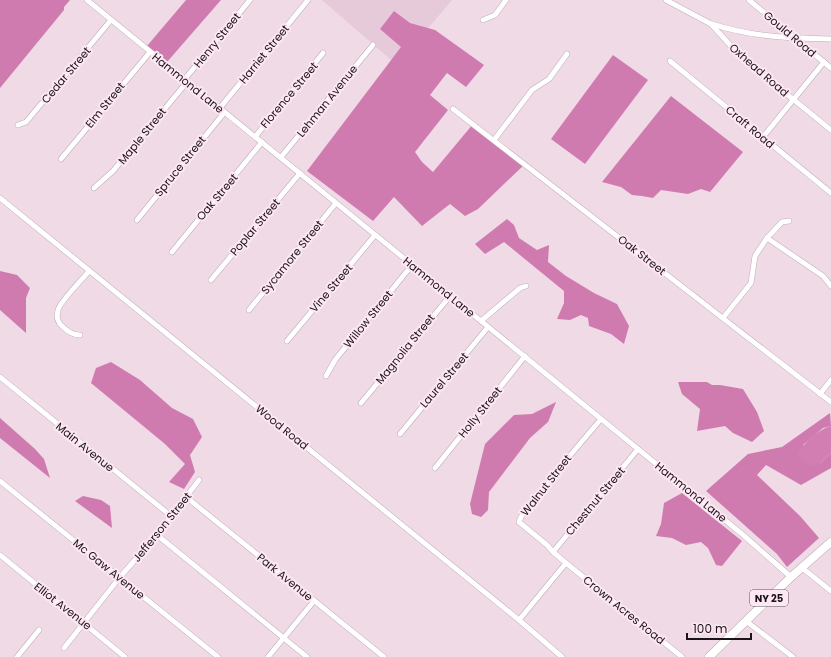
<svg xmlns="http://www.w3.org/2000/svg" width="831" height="657" viewBox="0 0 831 657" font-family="Poppins,sans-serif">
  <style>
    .built { fill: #e6cada }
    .forest { fill: #d07bb0 }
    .water { fill: #d27eb2 }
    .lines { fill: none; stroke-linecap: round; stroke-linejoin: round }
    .street-casing { stroke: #c0acb7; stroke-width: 6 }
    .primary-casing { stroke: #c0acb7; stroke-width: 9 }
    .street { stroke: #fff; stroke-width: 5 }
    .primary { stroke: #fff; stroke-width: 8 }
    .labels { text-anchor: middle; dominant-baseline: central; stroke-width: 4; stroke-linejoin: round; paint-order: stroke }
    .shield { fill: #fde7f3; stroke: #5e5359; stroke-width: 1 }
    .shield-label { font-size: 10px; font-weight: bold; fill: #1a1317 }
    .street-label { font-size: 11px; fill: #1a1317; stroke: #fde7f3 }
  </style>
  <rect width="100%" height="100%" fill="#efdae6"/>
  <polygon class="built" points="322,0 452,0 397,65"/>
  <g class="forest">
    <polygon points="0,0 70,0 64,7 64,10 0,88"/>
    <polygon points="186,0 221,0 167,62 147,46"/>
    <polygon points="394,11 410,23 435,30 484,65 466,87 447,73 430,95 448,110 415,152 422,162 433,172 473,124 525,164 478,209 465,216 450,204 422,226 394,197 373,221 307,171 401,47 380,29"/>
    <polygon points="613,55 648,80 585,164 551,139"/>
    <polygon points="671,96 743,152 710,192 701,189 688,194 661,190 653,198 642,196 632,195 621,187 602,182"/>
    <polygon points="507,219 514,225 519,238 537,250 549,245 548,262 566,276 594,293 617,304 629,326 624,344 611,334 589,326 588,318 581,315 570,320 557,319 564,303 564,291 504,242 485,254 475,244"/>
    <polygon points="0,271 17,275 30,288 26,298 26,333 0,310"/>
    <polygon points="111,362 140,380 172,408 193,419 202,437 190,455 195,472 184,489 169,482 185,464 165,444 91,383 96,368"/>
    <polygon points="678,382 707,382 712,385 720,385 743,389 757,412 764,431 752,442 733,433 725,426 697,431 700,409 682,394"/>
    <polygon points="556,402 548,422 530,438 489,492 488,510 481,517 472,514 470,504 485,444 514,415 532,414"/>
    <polygon points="830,413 831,426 823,428 803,445 820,463 831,453 831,468 801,485 766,465 757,475 800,516 819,538 787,567 777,554 706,491 748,454 782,447"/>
    <polygon points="0,418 35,449 44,459 50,478 0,438"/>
    <polygon points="682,493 742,541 722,566 716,565 708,548 701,542 686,545 672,538 656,536 661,524 664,503"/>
    <polygon points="83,496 101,500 110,506 112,528 75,501"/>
  </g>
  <path class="water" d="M 831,426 L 831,453 L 820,463 L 812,466 L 807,464 L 797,454 C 805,442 817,430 831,426 Z"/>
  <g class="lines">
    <g class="street-casing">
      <g id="street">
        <polyline points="87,0 562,387 742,534 791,577"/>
        <polyline points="666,0 711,24 741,57 831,130"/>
        <polyline points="749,0 831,68"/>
        <polyline points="483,20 495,15 506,0"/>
        <path d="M 712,24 C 752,37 789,38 831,39"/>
        <polyline points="670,61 831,193"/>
        <polyline points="184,80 250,0"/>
        <polyline points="219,109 308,0"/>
        <polyline points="453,109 831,402"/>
        <polyline points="18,125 26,122 111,20"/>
        <polyline points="255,137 323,53"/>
        <polyline points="763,137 824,62"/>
        <polyline points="494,140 532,90 549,79 567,54"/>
        <polyline points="281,157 373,45"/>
        <polyline points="61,159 150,52"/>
        <polyline points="94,188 113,171 187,82"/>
        <polyline points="0,198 519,620 562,657"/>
        <polyline points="137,220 224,113"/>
        <polyline points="767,238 823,276 831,286"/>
        <polyline points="172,252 262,142"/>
        <polyline points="211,280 300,173"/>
        <polyline points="249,310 336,203"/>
        <polyline points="723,318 751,283 755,256 767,238 782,222 789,221"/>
        <polyline points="481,321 520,288 526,286"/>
        <path d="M 80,335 C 73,335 68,332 63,327 C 58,323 56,317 58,310 C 61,300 82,280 89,271"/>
        <polyline points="287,341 375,235"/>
        <polyline points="326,376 335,360 412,265"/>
        <polyline points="0,377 171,516"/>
        <polyline points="820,394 831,380"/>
        <polyline points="361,403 450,296"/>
        <polyline points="601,419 562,465 521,517 519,522 547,545 553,552 566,563 682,657"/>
        <polyline points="400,434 488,327"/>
        <polyline points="435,468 525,356"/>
        <polyline points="0,481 218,657"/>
        <polyline points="186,497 384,657"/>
        <polyline points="157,535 307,657"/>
        <polyline points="553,552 638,449"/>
        <polyline points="0,555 125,657"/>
        <polyline points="801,567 831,591"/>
        <polyline points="519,620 566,563"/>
        <polyline points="746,621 793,657"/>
        <polyline points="64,648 120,577 157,535 199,480"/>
        <polyline points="17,657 39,630"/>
        <polyline points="268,657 314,601"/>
      </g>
    </g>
    <g class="primary-casing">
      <polyline id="primary" points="709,657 791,577 831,542"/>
    </g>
    <use href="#street" class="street"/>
    <use href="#primary" class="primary"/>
  </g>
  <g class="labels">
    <rect class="shield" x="750" y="590" width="38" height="16" rx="3"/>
    <g class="shield-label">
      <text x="769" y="598">NY 25</text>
    </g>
    <g class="street-label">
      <text transform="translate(790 34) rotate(40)">Gould Road</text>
      <text transform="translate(217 40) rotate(-51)">Henry Street</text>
      <text transform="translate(264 54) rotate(-51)">Harriet Street</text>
      <text transform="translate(759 70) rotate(41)">Oxhead Road</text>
      <text transform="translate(66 75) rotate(-50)">Cedar Street</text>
      <text transform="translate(188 83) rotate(39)">Hammond Lane</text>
      <text transform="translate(289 95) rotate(-50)">Florence Street</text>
      <text transform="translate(327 101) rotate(-51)">Lehman Avenue</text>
      <text transform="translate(105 105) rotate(-51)">Elm Street</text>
      <text transform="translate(750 127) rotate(40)">Craft Road</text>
      <text transform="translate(142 136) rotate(-51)">Maple Street</text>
      <text transform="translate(180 166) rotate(-51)">Spruce Street</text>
      <text transform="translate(217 197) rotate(-50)">Oak Street</text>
      <text transform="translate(255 227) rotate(-50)">Poplar Street</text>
      <text transform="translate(642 255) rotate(38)">Oak Street</text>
      <text transform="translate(292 257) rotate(-51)">Sycamore Street</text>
      <text transform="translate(439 287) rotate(39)">Hammond Lane</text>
      <text transform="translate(331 288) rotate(-50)">Vine Street</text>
      <text transform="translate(368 319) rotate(-51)">Willow Street</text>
      <text transform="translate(405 349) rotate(-51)">Magnolia Street</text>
      <text transform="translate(444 380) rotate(-50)">Laurel Street</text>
      <text transform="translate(480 412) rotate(-51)">Holly Street</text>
      <text transform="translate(282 427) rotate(39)">Wood Road</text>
      <text transform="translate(85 447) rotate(39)">Main Avenue</text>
      <text transform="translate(546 485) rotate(-52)">Walnut Street</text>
      <text transform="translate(691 492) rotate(39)">Hammond Lane</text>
      <text transform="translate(595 501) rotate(-50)">Chestnut Street</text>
      <text transform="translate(162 527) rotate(-51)">Jefferson Street</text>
      <text transform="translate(109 569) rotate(39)">Mc Gaw Avenue</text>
      <text transform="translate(285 577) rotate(39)">Park Avenue</text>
      <text transform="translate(63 606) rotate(38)">Elliot Avenue</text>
      <text transform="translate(624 610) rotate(39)">Crown Acres Road</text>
    </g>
  </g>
  <path d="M687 633v6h64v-6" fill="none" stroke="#1a1317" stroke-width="2"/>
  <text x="693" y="633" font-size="12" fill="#1a1317" stroke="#fde7f3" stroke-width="3" paint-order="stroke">100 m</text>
</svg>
